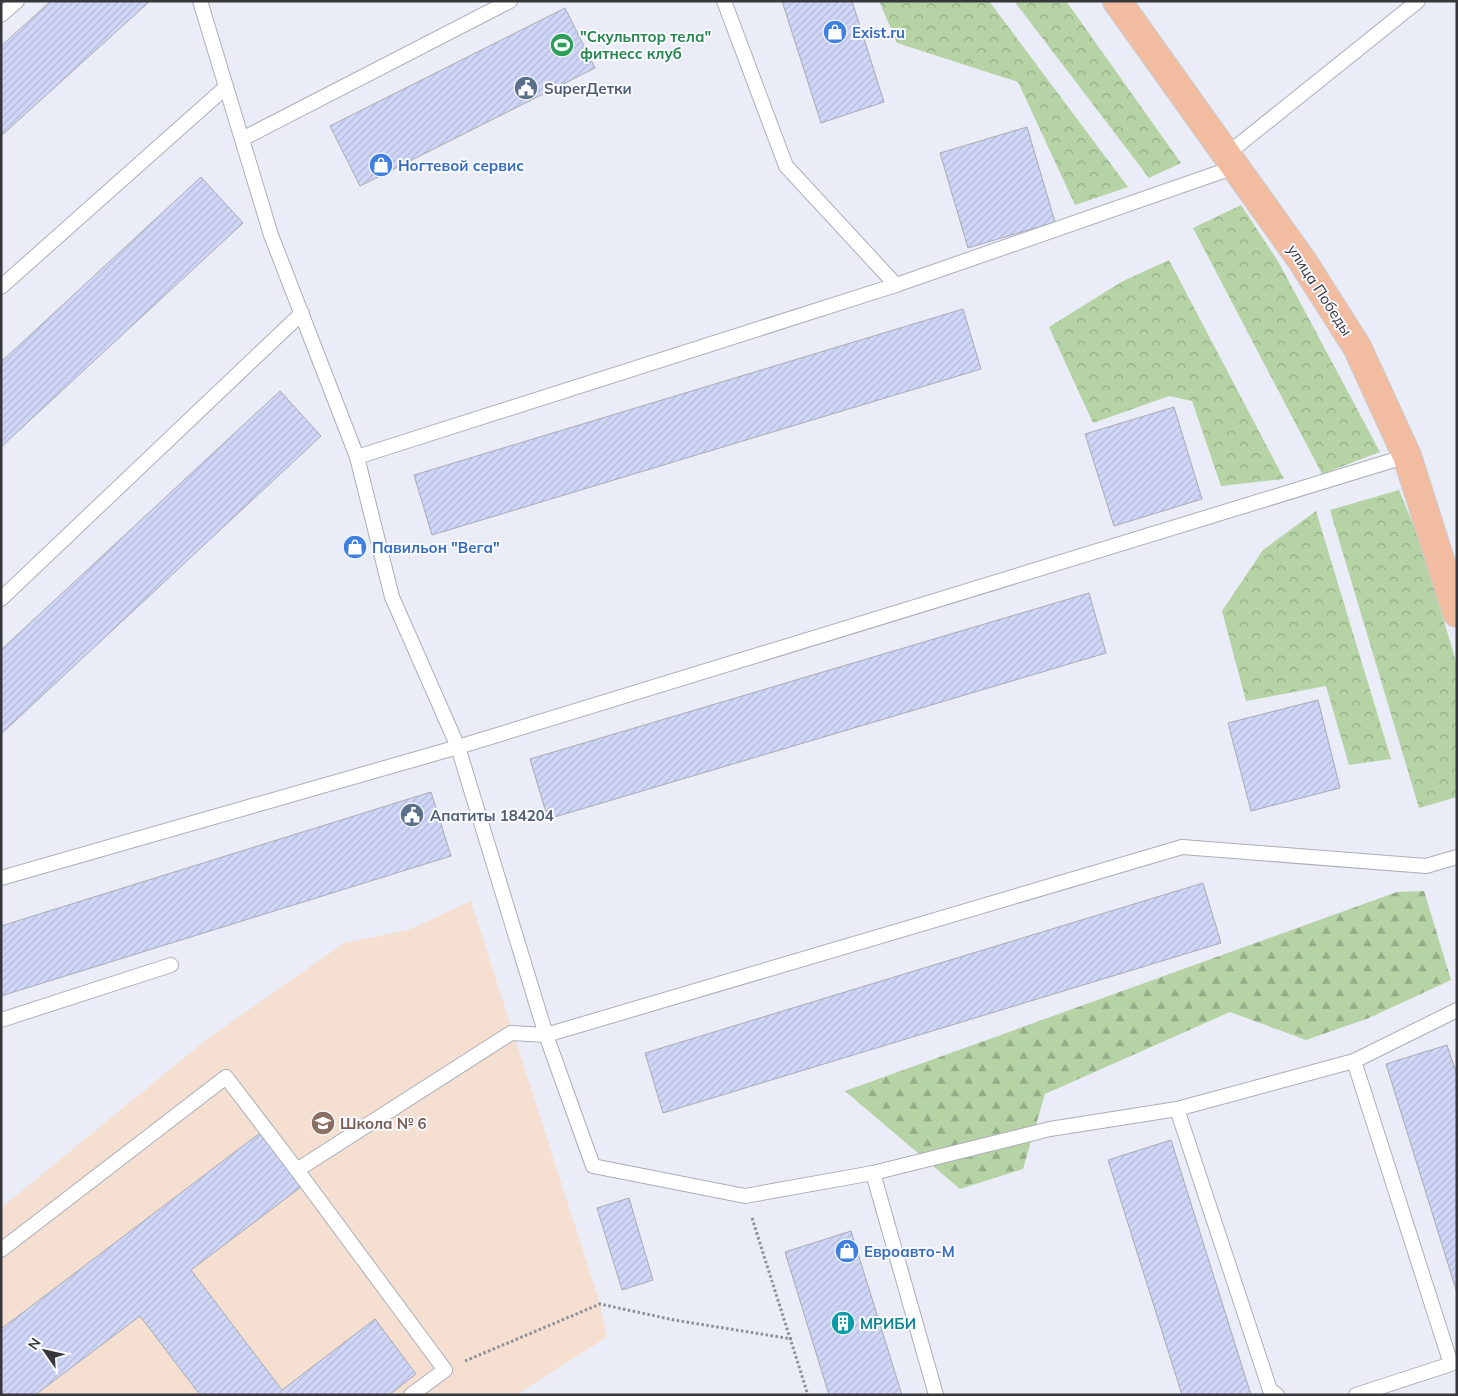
<svg xmlns="http://www.w3.org/2000/svg" width="1458" height="1396" viewBox="0 0 1458 1396" font-family="Mulish,sans-serif">
  <style>
    .education { fill: #f4dfd1 }
    .forest { fill: url(#forest-firs) }
    .park { fill: url(#park-crowns) }
    .building { fill: url(#building-hatch); stroke: #a8abb4 }
    .lines { fill: none; stroke-linecap: round; stroke-linejoin: round }
    .service-casing { stroke: #acaeb8; stroke-width: 16 }
    .primary-casing { stroke: #cbcbcc; stroke-width: 30 }
    .path { stroke: #8d8f96; stroke-width: 3; stroke-dasharray: 2.5 2.5; stroke-linecap: butt }
    .service { stroke: #fff; stroke-width: 14 }
    .primary { stroke: #f2bca0; stroke-width: 28 }
    .labels { text-anchor: middle; dominant-baseline: central; stroke-width: 4; stroke-linejoin: round; paint-order: stroke }
    .shop-label { font-size: 15px; font-weight: bold; fill: #366cbe; stroke: #f9faff; text-anchor: start }
    .leisure-label { font-size: 15px; font-weight: bold; fill: #27864d; stroke: #f9faff; text-anchor: start }
    .service-label { font-size: 15px; font-weight: bold; fill: #4e5e75; stroke: #f9faff; text-anchor: start }
    .street-label { font-size: 15px; fill: #36373b; stroke: #f9faff }
    .education-label { font-size: 15px; font-weight: bold; fill: #785e54; stroke: #f9faff; text-anchor: start }
    .culture-label { font-size: 15px; font-weight: bold; fill: #0d838f; stroke: #f9faff; text-anchor: start }
  </style>
  <defs>
    <pattern id="forest-firs" width="22" height="20" patternUnits="userSpaceOnUse" patternTransform="scale(1.25)"><rect width="22" height="20" fill="#b5d3a5"/><path d="M5 1l3.5 6h-7zM16 11l3.5 6h-7z" fill="#94ac88"/></pattern>
    <pattern id="park-crowns" width="20" height="18" patternUnits="userSpaceOnUse" patternTransform="scale(1.25)"><rect width="20" height="18" fill="#b5d3a5"/><path d="M2 6a3 3 0 1 1 6 0M12 15a3 3 0 1 1 6 0" fill="none" stroke="#94ac88"/></pattern>
    <pattern id="building-hatch" width="6" height="6" patternUnits="userSpaceOnUse" patternTransform="scale(1.25)"><rect width="6" height="6" fill="#d0d6f7"/><path d="M-1 1l2-2M0 6l6-6M5 7l2-2" fill="none" stroke="#b3b8d5"/></pattern>
  </defs>
  <rect width="100%" height="100%" fill="#eaedf7"/>
  <polygon class="education" points="471,901 600,1304 607,1337 516,1395 1,1395 1,1208 207,1039 344,943 408,930"/>
  <polygon class="forest" points="1424,891 1451,980 1369,1018 1306,1040 1230,1012 1045,1094 1023,1169 960,1189 845,1091 1397,892"/>
  <g class="park">
    <polygon points="879,1 989,1 1128,187 1075,205 1018,82 897,43"/>
    <polygon points="1014,1 1066,1 1181,163 1149,178"/>
    <polygon points="1241,205 1279,263 1380,452 1322,474 1193,228"/>
    <polygon points="1169,260 1284,479 1221,486 1192,401 1169,396 1093,423 1049,327 1123,281"/>
    <polygon points="1399,490 1420,541 1457,665 1457,797 1419,808 1330,510"/>
    <polygon points="1316,511 1391,759 1349,765 1326,686 1246,701 1222,611 1263,550"/>
  </g>
  <g class="building">
    <polygon points="51,1 150,1 1,136 1,46"/>
    <polygon points="782,1 852,1 884,102 821,123"/>
    <polygon points="565,8 595,68 360,186 330,126"/>
    <polygon points="1027,127 1055,222 968,248 940,153"/>
    <polygon points="201,177 243,223 1,447 1,362"/>
    <polygon points="963,309 981,369 432,535 414,475"/>
    <polygon points="280,391 321,436 1,734 1,650"/>
    <polygon points="1174,407 1202,499 1114,526 1085,434"/>
    <polygon points="1089,593 1106,653 548,819 530,759"/>
    <polygon points="1318,700 1340,788 1251,811 1228,723"/>
    <polygon points="431,792 451,856 1,996 1,926"/>
    <polygon points="1203,883 1221,943 663,1113 645,1053"/>
    <polygon points="1447,1045 1457,1075 1457,1293 1386,1064"/>
    <polygon points="260,1133 301,1187 191,1270 282,1390 375,1319 416,1374 389,1395 200,1395 140,1316 35,1395 1,1395 1,1329"/>
    <polygon points="1171,1140 1251,1395 1182,1395 1108,1160"/>
    <polygon points="629,1198 653,1280 622,1290 597,1208"/>
    <polygon points="851,1231 902,1395 829,1395 785,1252"/>
  </g>
  <g class="lines">
    <g class="service-casing">
      <g id="service">
        <polyline points="200,1 271,235 357,457 392,597 458,747 546,1035 1182,847 1426,866 1457,857"/>
        <polyline points="724,1 786,166 896,285"/>
        <polyline points="1,15 17,1"/>
        <polyline points="244,138 510,1"/>
        <polyline points="1226,155 1418,1"/>
        <polyline points="1,287 226,87"/>
        <polyline points="357,457 896,285 1235,167"/>
        <polyline points="1,599 302,313"/>
        <polyline points="1,878 458,747 1407,456"/>
        <polyline points="1,1020 171,965"/>
        <polyline points="1177,1109 1354,1061"/>
        <polyline points="297,1170 445,1370 411,1395"/>
        <polyline points="1,1250 226,1077 297,1170 511,1033 546,1035 593,1166 745,1196 873,1173"/>
        <polyline points="936,1395 873,1173 1050,1129 1177,1109 1270,1390 1277,1395"/>
        <polyline points="1356,1395 1451,1364 1354,1061 1457,1010"/>
      </g>
    </g>
    <g class="primary-casing">
      <polyline id="primary" points="1117,1 1303,262 1357,347 1407,456 1457,613"/>
    </g>
    <g class="path">
      <polyline points="752,1218 808,1395"/>
      <polyline points="465,1361 600,1304 674,1320 792,1339"/>
    </g>
    <use href="#service" class="service"/>
    <use href="#primary" class="primary"/>
  </g>
  <defs>
    <g id="shop-disc" transform="scale(1.25)"><circle r="9.5" fill="#3f7fe0" stroke="#f9faff"/><path d="M-5-2.5h2.3a2.7 3.5 0 0 1 5.4 0H5L5.5 6h-11ZM-1.5-2.5h3a1.5 2.3 0 0 0-3 0Z" fill="#fff"/></g>
    <g id="stadium-disc" transform="scale(1.25)"><circle r="9.5" fill="#2e9e5b" stroke="#f9faff"/><path d="M0-5a6.5 5 0 1 0 0 10a6.5 5 0 1 0 0-10ZM-3.5-1.8h7v3.6h-7Z" fill="#fff"/></g>
    <g id="civic-disc" transform="scale(1.25)"><circle r="9.5" fill="#5c6f8a" stroke="#f9faff"/><path d="M-.6-6.5H3V-4.5H.6V-3L4-1V1h2V6H-6V1h2V-1L-.6-3ZM-1.2 2.5V6h2.4V2.5Z" fill="#fff"/></g>
    <g id="school-disc" transform="scale(1.25)"><circle r="9.5" fill="#8d6e63" stroke="#f9faff"/><path d="M0-5L7-2L0 1L-7-2ZM-4 1L0 2.5L4 1V4Q0 6-4 4Z" fill="#fff"/></g>
    <g id="building-disc" transform="scale(1.25)"><circle r="9.5" fill="#0f9aa8" stroke="#f9faff"/><path d="M-4-6H4V6H1V3H-1V6H-4ZM-2.5-4.3h1.7v1.8h-1.7ZM.8-4.3h1.7v1.8H.8ZM-2.5-1h1.7V.8h-1.7ZM.8-1h1.7V.8H.8Z" fill="#fff"/></g>
  </defs>
  <g fill-rule="evenodd">
    <use href="#shop-disc" x="835" y="32"/>
    <use href="#stadium-disc" x="562" y="45"/>
    <use href="#civic-disc" x="526" y="88"/>
    <use href="#shop-disc" x="381" y="165"/>
    <use href="#shop-disc" x="355" y="547"/>
    <use href="#civic-disc" x="412" y="815"/>
    <use href="#school-disc" x="323" y="1123"/>
    <use href="#shop-disc" x="847" y="1251"/>
    <use href="#building-disc" x="843" y="1323"/>
  </g>
  <g class="labels">
    <g class="shop-label">
      <text x="852" y="32">Exist.ru</text>
      <text x="398" y="165">Ногтевой сервис</text>
      <text x="372" y="547">Павильон "Вега"</text>
      <text x="864" y="1251">Евроавто-М</text>
    </g>
    <g class="leisure-label">
      <text x="580" y="36">"Скульптор тела"<tspan x="580" dy="17">фитнесс клуб</tspan></text>
    </g>
    <g class="service-label">
      <text x="544" y="88">SuperДетки</text>
      <text x="430" y="815">Апатиты 184204</text>
    </g>
    <g class="street-label">
      <text transform="translate(1320 290) rotate(57)">улица Победы</text>
    </g>
    <g class="education-label">
      <text x="340" y="1123">Школа № 6</text>
    </g>
    <g class="culture-label">
      <text x="860" y="1323">МРИБИ</text>
    </g>
  </g>
  <rect width="1458" height="1396" fill="none" stroke="#36373b" stroke-width="5"/>
  <g transform="translate(45 1351) rotate(304)" stroke="#f9faff" stroke-width="4" paint-order="stroke">
  <path d="M0-4L9 19L0 12L-9 19Z" fill="#36373b"/>
  <text y="-8" font-size="14" font-weight="bold" text-anchor="middle" fill="#36373b">N</text>
  </g>
</svg>
